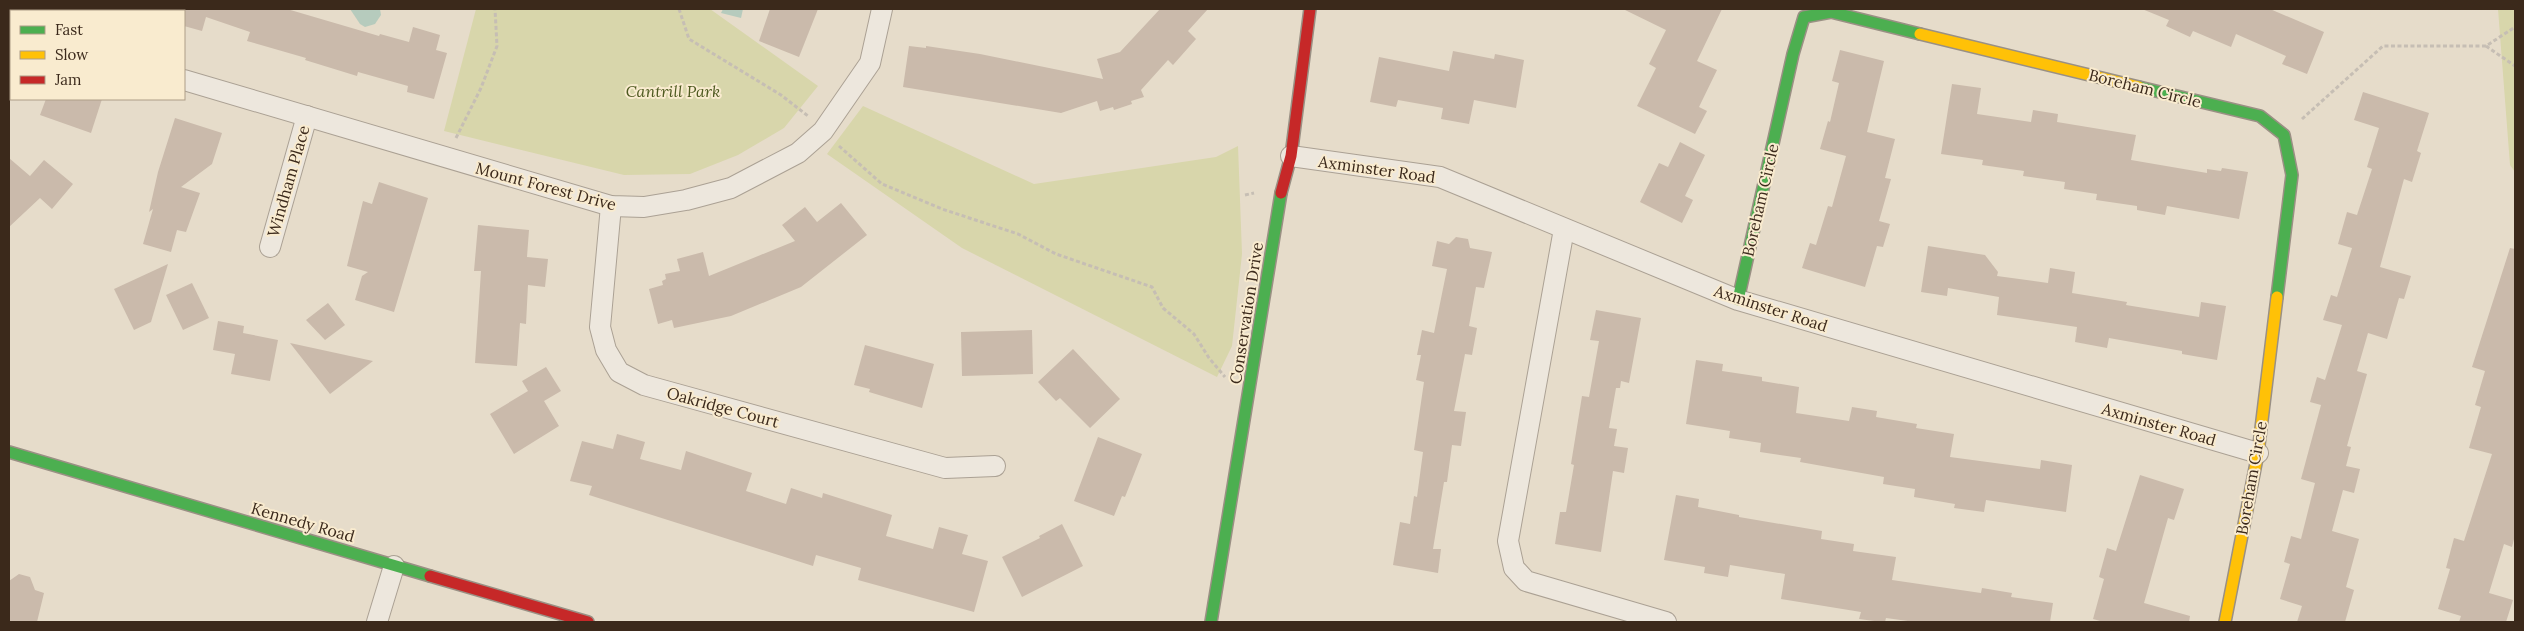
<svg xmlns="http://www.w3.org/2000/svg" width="2524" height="631" viewBox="0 0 2524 631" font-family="Lora,serif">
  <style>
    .green { fill: #d8d6ab }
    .water { fill: #b6cbbd }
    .building { fill: #cabaab }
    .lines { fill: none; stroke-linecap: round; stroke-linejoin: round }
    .street-casing { stroke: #aba194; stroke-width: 22 }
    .fast-casing { stroke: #9a9084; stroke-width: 14 }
    .slow-casing { stroke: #9a9084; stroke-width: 14 }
    .jam-casing { stroke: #9a9084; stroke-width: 14 }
    .path { stroke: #c6beb4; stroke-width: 3; stroke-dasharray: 4 2.5; stroke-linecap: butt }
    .street { stroke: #ede7dd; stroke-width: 20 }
    .fast { stroke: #4caf50; stroke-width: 11 }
    .slow { stroke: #ffc107; stroke-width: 11 }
    .jam { stroke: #c62828; stroke-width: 11 }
    .labels { text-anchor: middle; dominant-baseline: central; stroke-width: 4; stroke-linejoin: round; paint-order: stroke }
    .street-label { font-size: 16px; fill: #3b291b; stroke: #f9ebcf }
    .park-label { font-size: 16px; font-style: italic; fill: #4d591f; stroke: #f9ebcf }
  </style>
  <rect width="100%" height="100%" fill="#e6dcca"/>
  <g class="green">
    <polygon points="476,9 710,9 818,86 784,128 738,155 690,174 624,175 444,131"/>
    <polygon points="2498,9 2515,9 2515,172 2510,165"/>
    <polygon points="863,106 1034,184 1216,157 1238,146 1242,254 1232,346 1217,377 962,248 827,154"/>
  </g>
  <g class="water">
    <polygon points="350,9 380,9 381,15 375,24 365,27 360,24"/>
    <polygon points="723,9 743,9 741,18 721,13"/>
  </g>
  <g class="building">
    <polygon points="184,9 287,9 379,36 380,34 409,42 413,27 440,35 436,50 447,53 434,99 407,92 408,86 358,72 357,76 305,60 306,58 247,41 250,32 206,17 202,31 184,26"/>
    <polygon points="770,9 818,9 799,57 759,41"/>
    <polygon points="1160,9 1208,9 1188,31 1196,39 1173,65 1168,60 1141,90 1144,97 1131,101 1132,104 1114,110 1113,107 1100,111 1097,101 1061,113 903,87 909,46 926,48 926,46 980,54 1103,79 1097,59 1120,52"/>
    <polygon points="1623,9 1722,9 1697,61 1717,70 1699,107 1707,111 1695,134 1637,106 1656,68 1649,64 1666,30"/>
    <polygon points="2142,9 2270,9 2324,32 2307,74 2282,64 2286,56 2236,34 2231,47 2193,31 2190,37 2166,26 2169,20"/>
    <polygon points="1840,50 1884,61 1867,132 1895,139 1885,178 1891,179 1879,221 1890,224 1883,247 1877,246 1865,287 1802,268 1810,243 1816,245 1828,206 1832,207 1846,156 1820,149 1828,121 1830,122 1839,83 1832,81"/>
    <polygon points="1453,51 1494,59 1495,54 1524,60 1516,108 1474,100 1469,124 1441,119 1443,108 1398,100 1396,107 1370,102 1379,57 1449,71"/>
    <polygon points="1952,84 1981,88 1977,114 2031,122 2033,110 2058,114 2057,122 2136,135 2131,160 2207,173 2207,169 2221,171 2222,168 2248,172 2239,219 2167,206 2165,215 2137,210 2137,206 2096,200 2097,194 2064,189 2065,182 2023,176 2024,171 1982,165 1983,160 1941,154"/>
    <polygon points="2363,92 2429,113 2417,151 2421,153 2412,182 2404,179 2380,267 2411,276 2404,299 2399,298 2387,339 2368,333 2357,371 2367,374 2347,446 2351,447 2346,466 2360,469 2354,493 2343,490 2332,531 2359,539 2346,587 2354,590 2345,622 2297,622 2302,606 2280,599 2290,564 2284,562 2291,536 2301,539 2315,483 2301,479 2321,405 2310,402 2317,377 2325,380 2342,325 2323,320 2331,295 2337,297 2352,248 2338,244 2347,212 2357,215 2372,169 2367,167 2379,128 2354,120"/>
    <polygon points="46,99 102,99 91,133 40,115"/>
    <polygon points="175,118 222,133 212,164 181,187 200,193 186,232 177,230 171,252 143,244 153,209 149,212 158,172"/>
    <polygon points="1680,142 1705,155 1685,196 1693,200 1682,223 1640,202 1659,163 1668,167"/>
    <polygon points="9,158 30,176 44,160 73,184 52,209 40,198 9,227"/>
    <polygon points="379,182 428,198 394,312 355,300 362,276 368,272 347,266 363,201 372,204"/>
    <polygon points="841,203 867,235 801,287 731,316 674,328 672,320 658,324 649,289 663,285 662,281 666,279 665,274 680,271 677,259 703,252 709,276 795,241 782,225 805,207 817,222"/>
    <polygon points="478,225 529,230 527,257 548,259 545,287 528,285 526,324 520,323 517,366 475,363 481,271 474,271"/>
    <polygon points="1456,237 1468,239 1470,248 1492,252 1484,288 1476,287 1469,326 1477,328 1472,355 1465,354 1454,411 1466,412 1461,446 1452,445 1447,482 1444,482 1433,549 1441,549 1438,573 1393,565 1400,522 1410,524 1414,496 1417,497 1423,452 1414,450 1424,382 1416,380 1421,355 1417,355 1422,330 1434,333 1447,269 1432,266 1437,241 1449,244"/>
    <polygon points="1928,246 1985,255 1998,272 1997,276 2048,283 2050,268 2075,272 2072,293 2127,302 2126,305 2199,317 2201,302 2226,306 2217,360 2182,354 2182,351 2109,338 2107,348 2075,342 2077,327 1997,315 1999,297 1948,288 1947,296 1921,292"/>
    <polygon points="2510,248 2515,249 2515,535 2512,547 2504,544 2489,593 2513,600 2506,622 2459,622 2461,616 2438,609 2450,569 2446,568 2454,538 2464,541 2492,454 2469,448 2481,407 2475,405 2485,371 2472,367"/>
    <polygon points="168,264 151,322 134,330 114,289"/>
    <polygon points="192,283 209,318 183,330 166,295"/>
    <polygon points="328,303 345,325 325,340 306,320"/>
    <polygon points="1596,310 1641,318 1629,383 1621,381 1620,388 1616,388 1609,428 1617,429 1614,446 1628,448 1624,473 1613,471 1601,552 1555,544 1560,512 1566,512 1574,465 1571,464 1582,396 1589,397 1599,341 1590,340"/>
    <polygon points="218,321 244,326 243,333 278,340 270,381 231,374 235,354 213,350"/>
    <polygon points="1032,330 1033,374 962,376 961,332"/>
    <polygon points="290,343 373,361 330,394"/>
    <polygon points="865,345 934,364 922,408 869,392 870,389 854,385"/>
    <polygon points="1073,349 1120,399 1090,428 1060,398 1056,401 1038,382"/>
    <polygon points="1696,360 1723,364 1722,371 1762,377 1762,381 1799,387 1796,413 1849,421 1852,407 1877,411 1876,417 1917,424 1916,428 1954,434 1950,457 2040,469 2041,460 2072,465 2066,512 1986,500 1984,512 1954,508 1955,504 1914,497 1915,489 1883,484 1884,477 1800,462 1801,458 1760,452 1761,443 1729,438 1730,431 1686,424"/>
    <polygon points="546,367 561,391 544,401 559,426 514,454 490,414 528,391 522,381"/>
    <polygon points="617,434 645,442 640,459 681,470 686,451 752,473 746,491 786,504 791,488 822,498 823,493 892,515 886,536 933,549 939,527 968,535 962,554 988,561 974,612 858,580 861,568 816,555 813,566 589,495 592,486 570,481 582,441 613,449"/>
    <polygon points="1098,437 1142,454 1125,497 1122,496 1114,516 1074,501"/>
    <polygon points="2140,475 2184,489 2174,520 2168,518 2144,603 2190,616 2189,622 2104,622 2093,619 2104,579 2099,577 2107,548 2116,551"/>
    <polygon points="1676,495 1699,499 1698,507 1739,515 1739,517 1822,531 1821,539 1854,544 1853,551 1896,557 1892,580 1981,593 1982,588 2012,593 2011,597 2053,603 2050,622 1915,622 1886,618 1885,622 1882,622 1859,619 1861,612 1781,599 1785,574 1730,565 1728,577 1704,573 1705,567 1664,560"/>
    <polygon points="1062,524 1083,566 1022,597 1002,557 1040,538 1039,536"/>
    <polygon points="19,574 30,577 35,590 44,593 37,622 9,622 9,581"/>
  </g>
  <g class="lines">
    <g class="street-casing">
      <g id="street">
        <polyline points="10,9 14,11"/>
        <polyline points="184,80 611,206 644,207 686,200 731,188 798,153 823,131 870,63 882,9"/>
        <polyline points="1291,156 1440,177 1738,300 2258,453"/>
        <polyline points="611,206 600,327 606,350 619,372 644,385 945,468 995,466"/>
        <polyline points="1564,229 1508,541 1514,568 1526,581 1666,622"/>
        <polyline points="270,247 307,116"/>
        <polyline points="377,622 394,566"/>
      </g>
    </g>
    <g class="fast-casing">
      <g id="fast">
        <polyline points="2139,87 2260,116 2284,135 2292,175 2277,297"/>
        <polyline points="1738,300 1793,54 1804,17 1831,12 1920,34"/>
        <polyline points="9,452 430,576"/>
        <polyline points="1211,622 1281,193"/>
      </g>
    </g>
    <g class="slow-casing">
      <g id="slow">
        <polyline points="1920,34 2139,87"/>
        <polyline points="2225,622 2258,453 2277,297"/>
      </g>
    </g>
    <g class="jam-casing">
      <g id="jam">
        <polyline points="1281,193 1291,156 1310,9"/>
        <polyline points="430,576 588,622"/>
      </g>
    </g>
    <g class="path">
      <polyline points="679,9 689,39 781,95 808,116"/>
      <polyline points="2486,46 2515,66"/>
      <polyline points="2302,119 2383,46 2486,46 2515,27"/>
      <polyline points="456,138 481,88 497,46 495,9"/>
      <polyline points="839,146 882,184 942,209 1018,234 1056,254 1152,287 1163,308 1194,334 1209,358 1225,377"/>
      <polyline points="1245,195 1254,193"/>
    </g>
    <use href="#street" class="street"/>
    <use href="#fast" class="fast"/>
    <use href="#slow" class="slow"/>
    <use href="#jam" class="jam"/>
  </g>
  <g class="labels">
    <g class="street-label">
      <text transform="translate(2145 88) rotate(14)">Boreham Circle</text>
      <text transform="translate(1377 169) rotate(8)">Axminster Road</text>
      <text transform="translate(288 181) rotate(-74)">Windham Place</text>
      <text transform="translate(546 186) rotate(15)">Mount Forest Drive</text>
      <text transform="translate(1760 200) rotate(-77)">Boreham Circle</text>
      <text transform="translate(1771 308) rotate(18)">Axminster Road</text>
      <text transform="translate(1246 313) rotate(-81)">Conservation Drive</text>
      <text transform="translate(723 407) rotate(15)">Oakridge Court</text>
      <text transform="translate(2159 424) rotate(16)">Axminster Road</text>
      <text transform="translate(2251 478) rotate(-80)">Boreham Circle</text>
      <text transform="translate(303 522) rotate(16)">Kennedy Road</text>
    </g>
    <g class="park-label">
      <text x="673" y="91">Cantrill Park</text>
    </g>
  </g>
  <rect width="2524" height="631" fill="none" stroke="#3b291b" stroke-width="20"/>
  <rect x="10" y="10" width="175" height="90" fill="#f9ebcf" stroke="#ad9d87"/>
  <rect x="20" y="26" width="25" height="8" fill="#4caf50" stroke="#ad9d87"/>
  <text x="55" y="35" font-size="15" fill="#3b291b">Fast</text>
  <rect x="20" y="51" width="25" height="8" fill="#ffc107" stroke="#ad9d87"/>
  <text x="55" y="60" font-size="15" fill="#3b291b">Slow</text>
  <rect x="20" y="76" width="25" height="8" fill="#c62828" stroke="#ad9d87"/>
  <text x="55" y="85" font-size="15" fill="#3b291b">Jam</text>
</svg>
